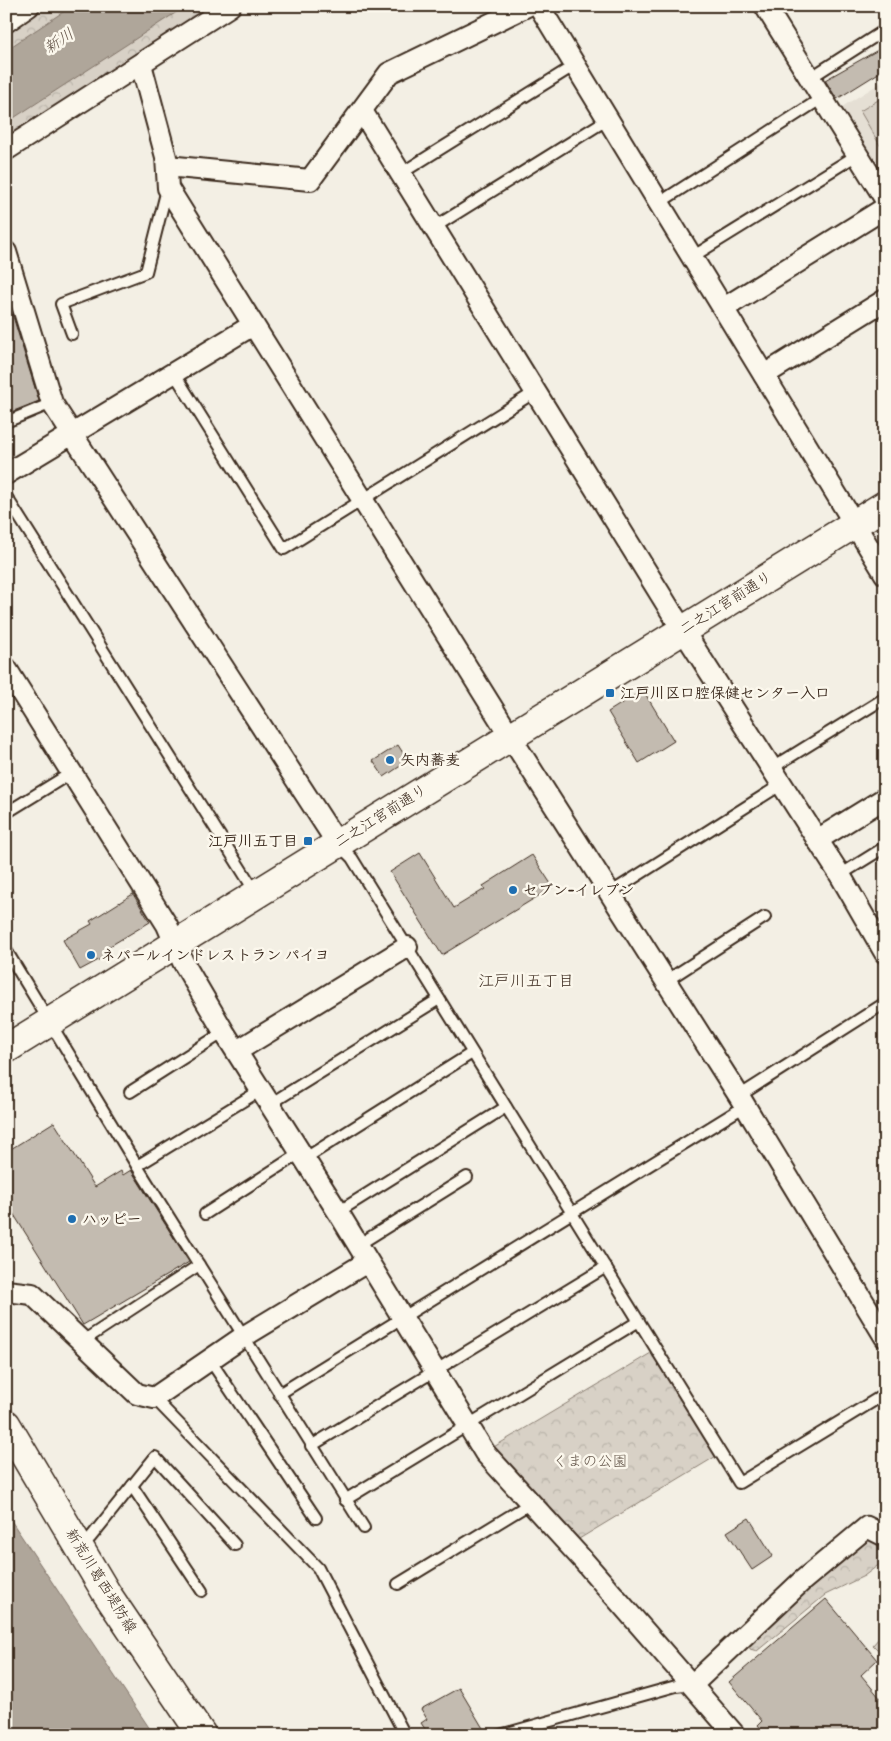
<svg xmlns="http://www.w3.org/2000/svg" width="891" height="1741" viewBox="0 0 891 1741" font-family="Pangolin,'Klee One',sans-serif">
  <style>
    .built { fill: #e5dfd4 }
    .green { fill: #d8d1c6; stroke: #8a7e72 }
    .forest { fill: url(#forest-crowns); stroke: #8a7e72 }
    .water { fill: #afa69a; stroke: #817468 }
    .building { fill: #c3bbb0; stroke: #3b2a1e }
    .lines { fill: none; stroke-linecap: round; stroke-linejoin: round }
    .lane-casing { stroke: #3b2a1e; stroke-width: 14 }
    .street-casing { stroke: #3b2a1e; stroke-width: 24 }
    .secondary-casing { stroke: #3b2a1e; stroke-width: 31 }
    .lane { stroke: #fbf7ec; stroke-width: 10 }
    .street { stroke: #fbf7ec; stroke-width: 20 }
    .secondary { stroke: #fbf7ec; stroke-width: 28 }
    .poi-dot { fill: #1f6fb2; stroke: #fbf7ec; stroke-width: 2 }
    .labels { text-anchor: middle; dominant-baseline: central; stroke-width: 5; stroke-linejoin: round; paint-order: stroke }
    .street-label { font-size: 15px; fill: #3b2a1e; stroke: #fbf7ec }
    .poi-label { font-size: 15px; font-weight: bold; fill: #3b2a1e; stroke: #fbf7ec; text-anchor: start }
    .park-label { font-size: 15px; fill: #625448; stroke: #fbf7ec }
    .water-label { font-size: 16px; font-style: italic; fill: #645549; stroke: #fbf7ec }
    .neighbourhood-label { font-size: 16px; fill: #3b2a1e; stroke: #fbf7ec }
  </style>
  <defs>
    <pattern id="forest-crowns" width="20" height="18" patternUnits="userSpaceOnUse" patternTransform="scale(1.25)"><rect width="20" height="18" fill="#d8d1c6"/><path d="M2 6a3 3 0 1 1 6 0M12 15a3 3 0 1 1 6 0" fill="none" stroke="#bab4aa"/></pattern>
  </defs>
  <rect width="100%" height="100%" fill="#f3efe4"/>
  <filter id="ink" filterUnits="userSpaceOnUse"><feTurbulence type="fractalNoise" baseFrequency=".02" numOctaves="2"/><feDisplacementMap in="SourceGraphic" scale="10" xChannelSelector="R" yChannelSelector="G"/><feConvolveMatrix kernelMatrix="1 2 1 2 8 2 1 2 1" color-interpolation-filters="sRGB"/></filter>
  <g filter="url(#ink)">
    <polygon class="built" points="885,80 885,187 837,110"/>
    <polygon class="green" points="885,96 885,154 860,111"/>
    <g class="forest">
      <polygon points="44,6 220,6 6,145 6,32"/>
      <polygon points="651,1353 718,1455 574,1542 492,1448"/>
      <polygon points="866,1536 885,1544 885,1560 864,1576 825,1595 757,1651 750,1649 749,1643 753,1634"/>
      <polygon points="882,1623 885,1626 885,1653 880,1652 873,1645 879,1638"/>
    </g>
    <g class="water">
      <polygon points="72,6 186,6 6,123 6,50"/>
      <polygon points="6,1513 154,1735 6,1735"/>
    </g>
    <g class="building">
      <polygon points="885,46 885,69 837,99 825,80"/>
      <polygon points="6,294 39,401 6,414"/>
      <polygon points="643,690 674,741 639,763 608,712"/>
      <polygon points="398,745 408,761 384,777 373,761"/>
      <polygon points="420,853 454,908 485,889 483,886 532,855 553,887 442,955 390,872"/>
      <polygon points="133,894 150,922 105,949 108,955 80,970 63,940 92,924 90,921"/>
      <polygon points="54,1122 95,1187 121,1171 123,1175 131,1170 189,1262 83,1325 6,1202 6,1152"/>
      <polygon points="749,1518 773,1556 752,1570 727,1532"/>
      <polygon points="826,1599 877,1660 861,1675 885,1704 885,1735 766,1735 758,1725 762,1721 729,1682"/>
      <polygon points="459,1688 487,1735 465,1735 461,1729 451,1735 429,1735 421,1723 427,1719 421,1709"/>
    </g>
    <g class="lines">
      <g class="lane-casing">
        <g id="lane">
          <polyline points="810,78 885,30"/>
          <polyline points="400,174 575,65"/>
          <polyline points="659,203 822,98"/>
          <polyline points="433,228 608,119"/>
          <polyline points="692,257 857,155"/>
          <polyline points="72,334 61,304 146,272 167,189"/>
          <polyline points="174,373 284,549 535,392"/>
          <polyline points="6,422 52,403"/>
          <polyline points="6,496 256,893"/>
          <polyline points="772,768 885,698"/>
          <polyline points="6,813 71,773"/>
          <polyline points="338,844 352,858 739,1483 885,1394"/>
          <polyline points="840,875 885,847"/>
          <polyline points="610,893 782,784"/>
          <polyline points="6,950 137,1166 364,1528"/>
          <polyline points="666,981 765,917"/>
          <polyline points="130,1092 224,1032"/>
          <polyline points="739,1096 885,1003"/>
          <polyline points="270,1104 439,999"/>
          <polyline points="304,1159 472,1053"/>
          <polyline points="137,1166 261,1090"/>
          <polyline points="338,1212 506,1107"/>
          <polyline points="205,1214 300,1153"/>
          <polyline points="358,1245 467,1177"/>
          <polyline points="83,1341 199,1265"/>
          <polyline points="210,1360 316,1518"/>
          <polyline points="279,1394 745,1106"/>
          <polyline points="154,1398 318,1568 405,1735"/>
          <polyline points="311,1446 606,1267"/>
          <polyline points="132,1486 202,1591"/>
          <polyline points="345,1500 639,1321"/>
          <polyline points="80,1548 91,1537 155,1457 235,1545"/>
          <polyline points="398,1584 531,1503"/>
          <polyline points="500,1735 676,1686 692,1684"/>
        </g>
      </g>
      <g class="street-casing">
        <g id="street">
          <polyline points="539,6 885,574"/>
          <polyline points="765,6 885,199"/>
          <polyline points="6,22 29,6"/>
          <polyline points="141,64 166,157 168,188 510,736 739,1096 885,1337"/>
          <polyline points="362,111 672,613 840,875 885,953"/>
          <polyline points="6,150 230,6"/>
          <polyline points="167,166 310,180 389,73 527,6"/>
          <polyline points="6,252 52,403 337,843"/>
          <polyline points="724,308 885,208"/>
          <polyline points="764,375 885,300"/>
          <polyline points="6,474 253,325"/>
          <polyline points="6,668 167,925 183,962 224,1032 338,1212 485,1453 583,1560 735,1735"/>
          <polyline points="817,840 885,798"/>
          <polyline points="237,1051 407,947"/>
          <polyline points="6,1291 32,1294 137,1394 154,1398 243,1337 367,1262"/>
          <polyline points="693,1684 802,1581 867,1527 885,1536"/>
        </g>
      </g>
      <g class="secondary-casing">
        <g id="secondary">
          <polyline points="6,1049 885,505"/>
          <polyline points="6,1424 107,1594 202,1735"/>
        </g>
      </g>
      <use href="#lane" class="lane"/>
      <use href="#street" class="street"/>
      <use href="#secondary" class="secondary"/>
    </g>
  </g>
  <g class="poi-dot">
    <rect x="605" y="688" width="10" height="10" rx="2.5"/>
    <circle cx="390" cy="760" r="5"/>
    <rect x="303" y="836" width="10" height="10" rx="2.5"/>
    <circle cx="513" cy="890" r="5"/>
    <circle cx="91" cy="955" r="5"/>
    <circle cx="72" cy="1219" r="5"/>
  </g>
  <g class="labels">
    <g class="street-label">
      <text transform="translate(726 603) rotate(-32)">二之江宮前通り</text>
      <text transform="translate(381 816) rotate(-32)">二之江宮前通り</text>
      <text transform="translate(101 1581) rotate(58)">新荒川葛西堤防線</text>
    </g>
    <g class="poi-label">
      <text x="620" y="693">江戸川区口腔保健センター入口</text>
      <text x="400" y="760">矢内蕎麦</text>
      <text x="298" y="841" text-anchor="end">江戸川五丁目</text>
      <text x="523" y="890">セブン-イレブン</text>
      <text x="101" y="955">ネパールインドレストラン パイヨ</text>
      <text x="82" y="1219">ハッピー</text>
    </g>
    <g class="park-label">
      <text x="590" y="1461">くまの公園</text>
    </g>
    <g class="water-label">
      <text transform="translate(59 41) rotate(-34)">新川</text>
    </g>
    <g class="neighbourhood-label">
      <text x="526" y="981">江戸川五丁目</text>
    </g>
  </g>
  <rect width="891" height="1741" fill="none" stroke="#fbf7ec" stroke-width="25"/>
  <rect x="12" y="12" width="866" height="1716" fill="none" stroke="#3b2a1e" stroke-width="2" filter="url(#ink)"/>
</svg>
